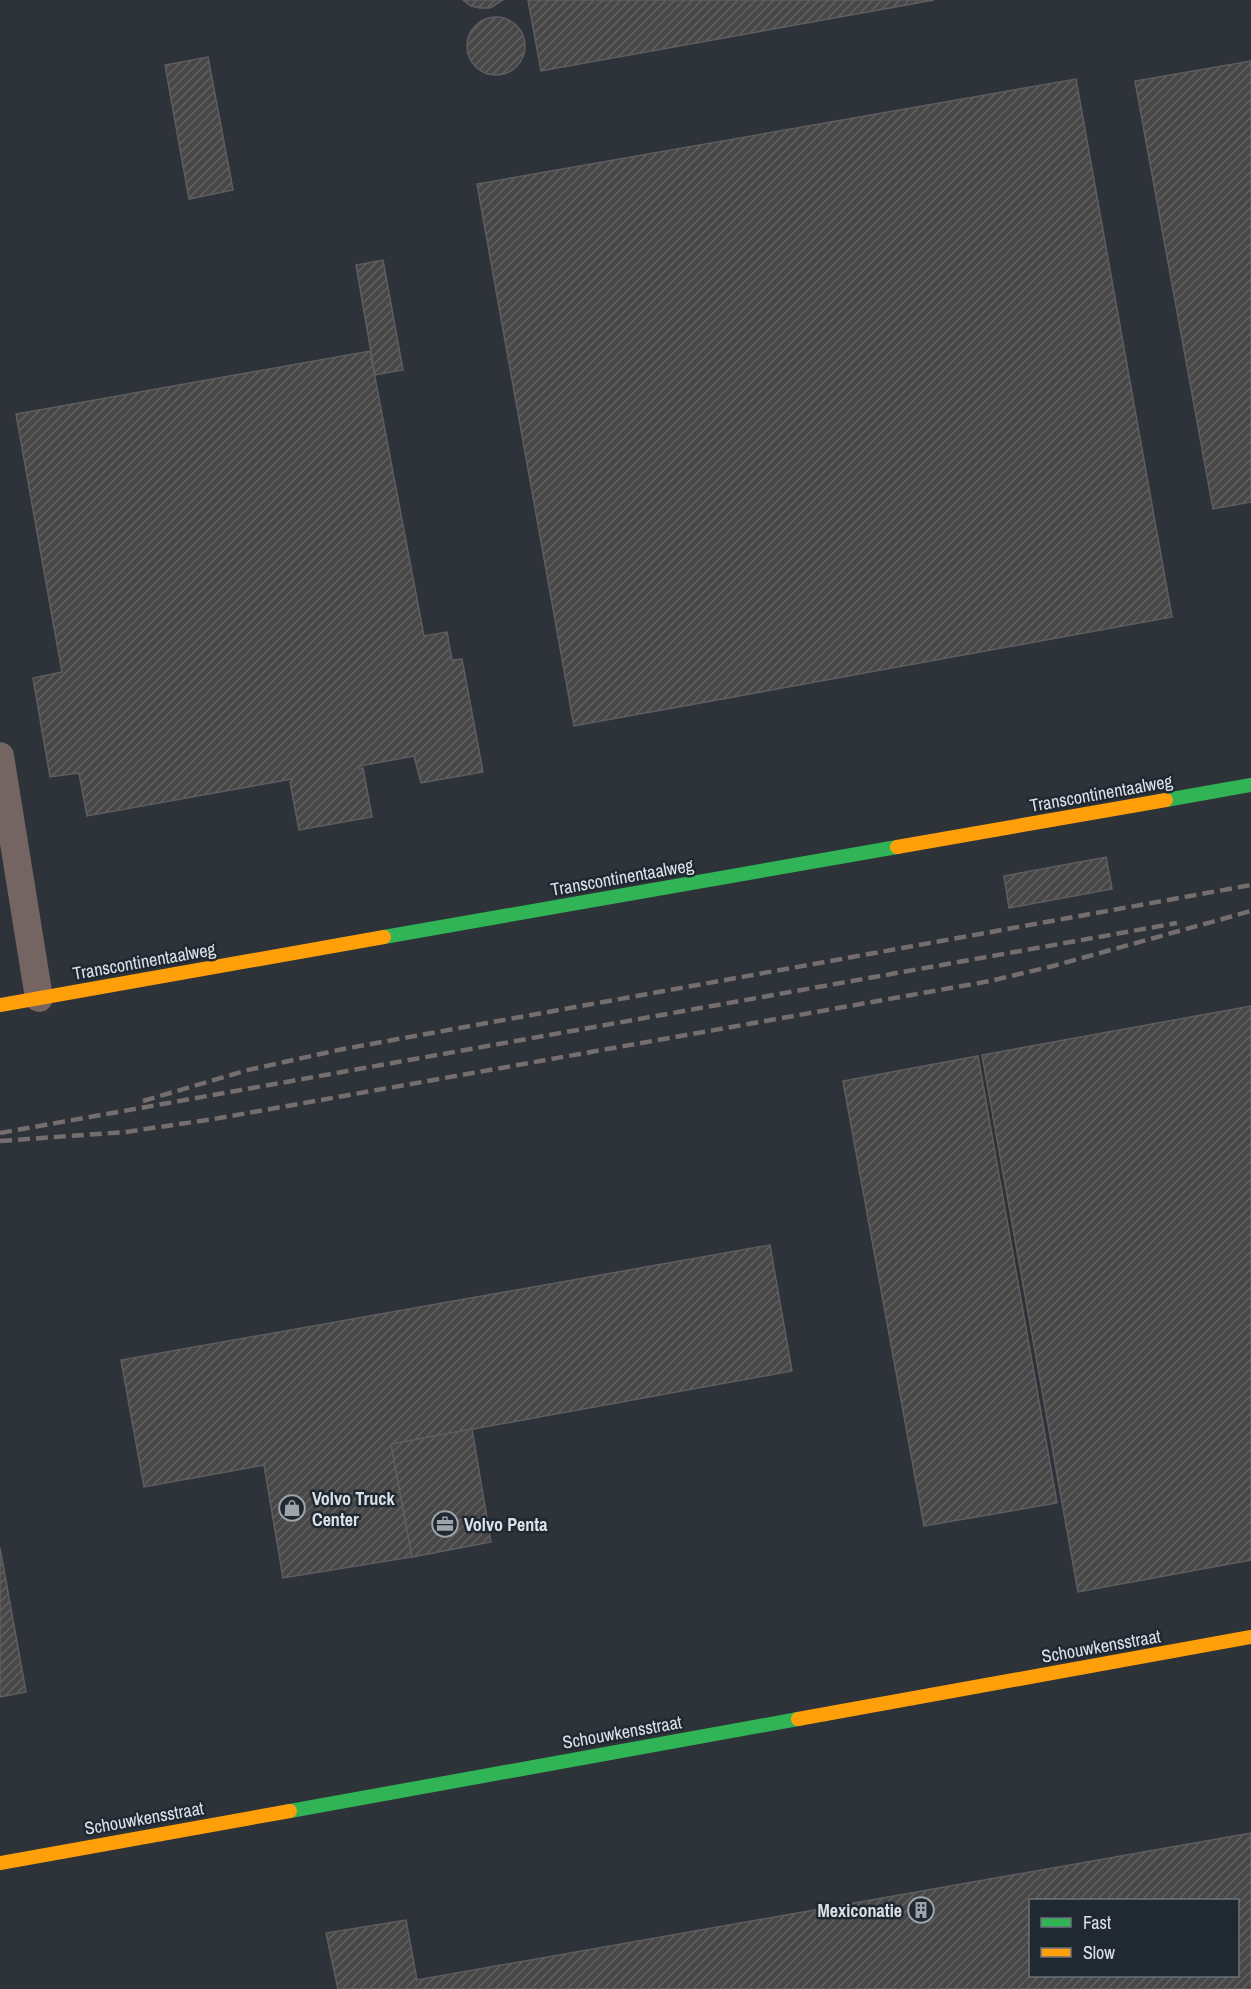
<svg xmlns="http://www.w3.org/2000/svg" width="1251" height="1989" viewBox="0 0 1251 1989" font-family="'Archivo Narrow',sans-serif">
  <style>
    .building { fill: url(#building-hatch); stroke: #5e5e60; stroke-width: 1.5; fill-rule: evenodd }
    .lines { fill: none; stroke-linecap: round; stroke-linejoin: round }
    .street { stroke: #746562; stroke-width: 28 }
    .fast { stroke: #30b455; stroke-width: 14 }
    .slow { stroke: #ff9f0a; stroke-width: 14 }
    .rail { stroke: #746e6e; stroke-width: 4.5; stroke-dasharray: 12 6; stroke-linecap: butt }
    .labels { text-anchor: middle; dominant-baseline: central; stroke-width: 5; stroke-linejoin: round; paint-order: stroke }
    .street-label { font-size: 18px; fill: #dbe1e7; stroke: #202932 }
    .poi-label { font-size: 18px; font-weight: bold; fill: #dbe1e7; stroke: #202932; text-anchor: start }
  </style>
  <defs>
    <pattern id="building-hatch" width="6" height="6" patternUnits="userSpaceOnUse" patternTransform="scale(1.5)"><rect width="6" height="6" fill="#474748"/><path d="M-1 1l2-2M0 6l6-6M5 7l2-2" fill="none" stroke="#616162"/></pattern>
  </defs>
  <rect width="100%" height="100%" fill="#2d3338"/>
  <g class="building">
    <polygon points="463,0 503,0 490,8 480,8 471,6"/>
    <polygon points="528,0 934,0 541,71"/>
    <circle cx="496" cy="46" r="29"/>
    <polygon points="208,57 233,190 189,199 165,65"/>
    <polygon points="1251,61 1251,502 1213,509 1135,81"/>
    <polygon points="1076,79 1172,617 574,726 477,184"/>
    <polygon points="383,260 403,370 375,375 356,265"/>
    <polygon points="370,351 424,636 447,632 452,660 462,659 483,772 421,783 414,756 360,766 360,769 363,768 372,817 299,830 290,782 292,781 292,779 87,816 79,773 50,777 33,678 62,672 16,414"/>
    <polygon points="1106,857 1112,889 1009,908 1004,876"/>
    <polygon points="1251,1006 1251,1560 1078,1592 982,1055"/>
    <polygon points="978,1056 1057,1503 924,1526 843,1081"/>
    <polygon points="770,1245 792,1371 391,1444 412,1557 283,1578 264,1465 144,1487 121,1360"/>
    <polygon points="472,1429 491,1542 412,1557 391,1444"/>
    <polygon points="0,1548 26,1692 0,1697"/>
    <path d="M 1251,1833 L 1251,1989 L 338,1989 L 326,1933 L 406,1920 L 417,1980 ZM 1030,1900 L 1238,1900 L 1238,1976 L 1030,1976 Z"/>
  </g>
  <g class="lines">
    <polyline class="street" points="0,756 39,998"/>
    <g class="fast">
      <polyline points="1166,800 1251,785"/>
      <polyline points="384,937 897,847"/>
      <polyline points="290,1811 798,1719"/>
    </g>
    <g class="slow">
      <polyline points="897,847 1166,800"/>
      <polyline points="0,1005 384,937"/>
      <polyline points="798,1719 1251,1637"/>
      <polyline points="0,1863 290,1811"/>
    </g>
    <g class="rail">
      <polyline points="143,1101 248,1070 343,1049 1251,885"/>
      <polyline points="0,1133 1177,923"/>
      <polyline points="0,1141 125,1132 214,1119 990,981 1053,966 1251,911"/>
    </g>
  </g>
  <defs>
    <g id="shop-ring" transform="scale(1.35)"><circle r="9.5" fill="#202932" stroke="#9ea4aa" stroke-width="1.5"/><path d="M-5-2.5h2.3a2.7 3.5 0 0 1 5.4 0H5L5.5 6h-11ZM-1.5-2.5h3a1.5 2.3 0 0 0-3 0Z" fill="#9ea4aa"/></g>
    <g id="office-ring" transform="scale(1.35)"><circle r="9.5" fill="#202932" stroke="#9ea4aa" stroke-width="1.5"/><path d="M-6-3h4V-5.5h4V-3h4V5H-6ZM-1-4.5V-3h2v-1.5ZM-6 0V1H6V0Z" fill="#9ea4aa"/></g>
    <g id="building-ring" transform="scale(1.35)"><circle r="9.5" fill="#202932" stroke="#9ea4aa" stroke-width="1.5"/><path d="M-4-6H4V6H1V3H-1V6H-4ZM-2.5-4.3h1.7v1.8h-1.7ZM.8-4.3h1.7v1.8H.8ZM-2.5-1h1.7V.8h-1.7ZM.8-1h1.7V.8H.8Z" fill="#9ea4aa"/></g>
  </defs>
  <g fill-rule="evenodd">
    <use href="#shop-ring" x="292" y="1508"/>
    <use href="#office-ring" x="445" y="1524"/>
    <use href="#building-ring" x="921" y="1910"/>
  </g>
  <g class="labels">
    <g class="street-label">
      <text transform="translate(1101 793) rotate(-10)">Transcontinentaalweg</text>
      <text transform="translate(622 877) rotate(-10)">Transcontinentaalweg</text>
      <text transform="translate(144 961) rotate(-10)">Transcontinentaalweg</text>
      <text transform="translate(1101 1646) rotate(-10)">Schouwkensstraat</text>
      <text transform="translate(622 1732) rotate(-10)">Schouwkensstraat</text>
      <text transform="translate(144 1818) rotate(-10)">Schouwkensstraat</text>
    </g>
    <g class="poi-label">
      <text x="312" y="1498">Volvo Truck<tspan x="312" dy="21">Center</tspan></text>
      <text x="464" y="1524">Volvo Penta</text>
      <text x="902" y="1910" text-anchor="end">Mexiconatie</text>
    </g>
  </g>
  <rect x="1029" y="1899" width="210" height="78" fill="#202932" stroke="#6b737a" stroke-width="1.5"/>
  <rect x="1041" y="1918" width="30" height="9" fill="#30b455" stroke="#6b737a" stroke-width="1.5"/>
  <text x="1083" y="1929" font-size="18" fill="#dbe1e7">Fast</text>
  <rect x="1041" y="1948" width="30" height="9" fill="#ff9f0a" stroke="#6b737a" stroke-width="1.5"/>
  <text x="1083" y="1959" font-size="18" fill="#dbe1e7">Slow</text>
</svg>
